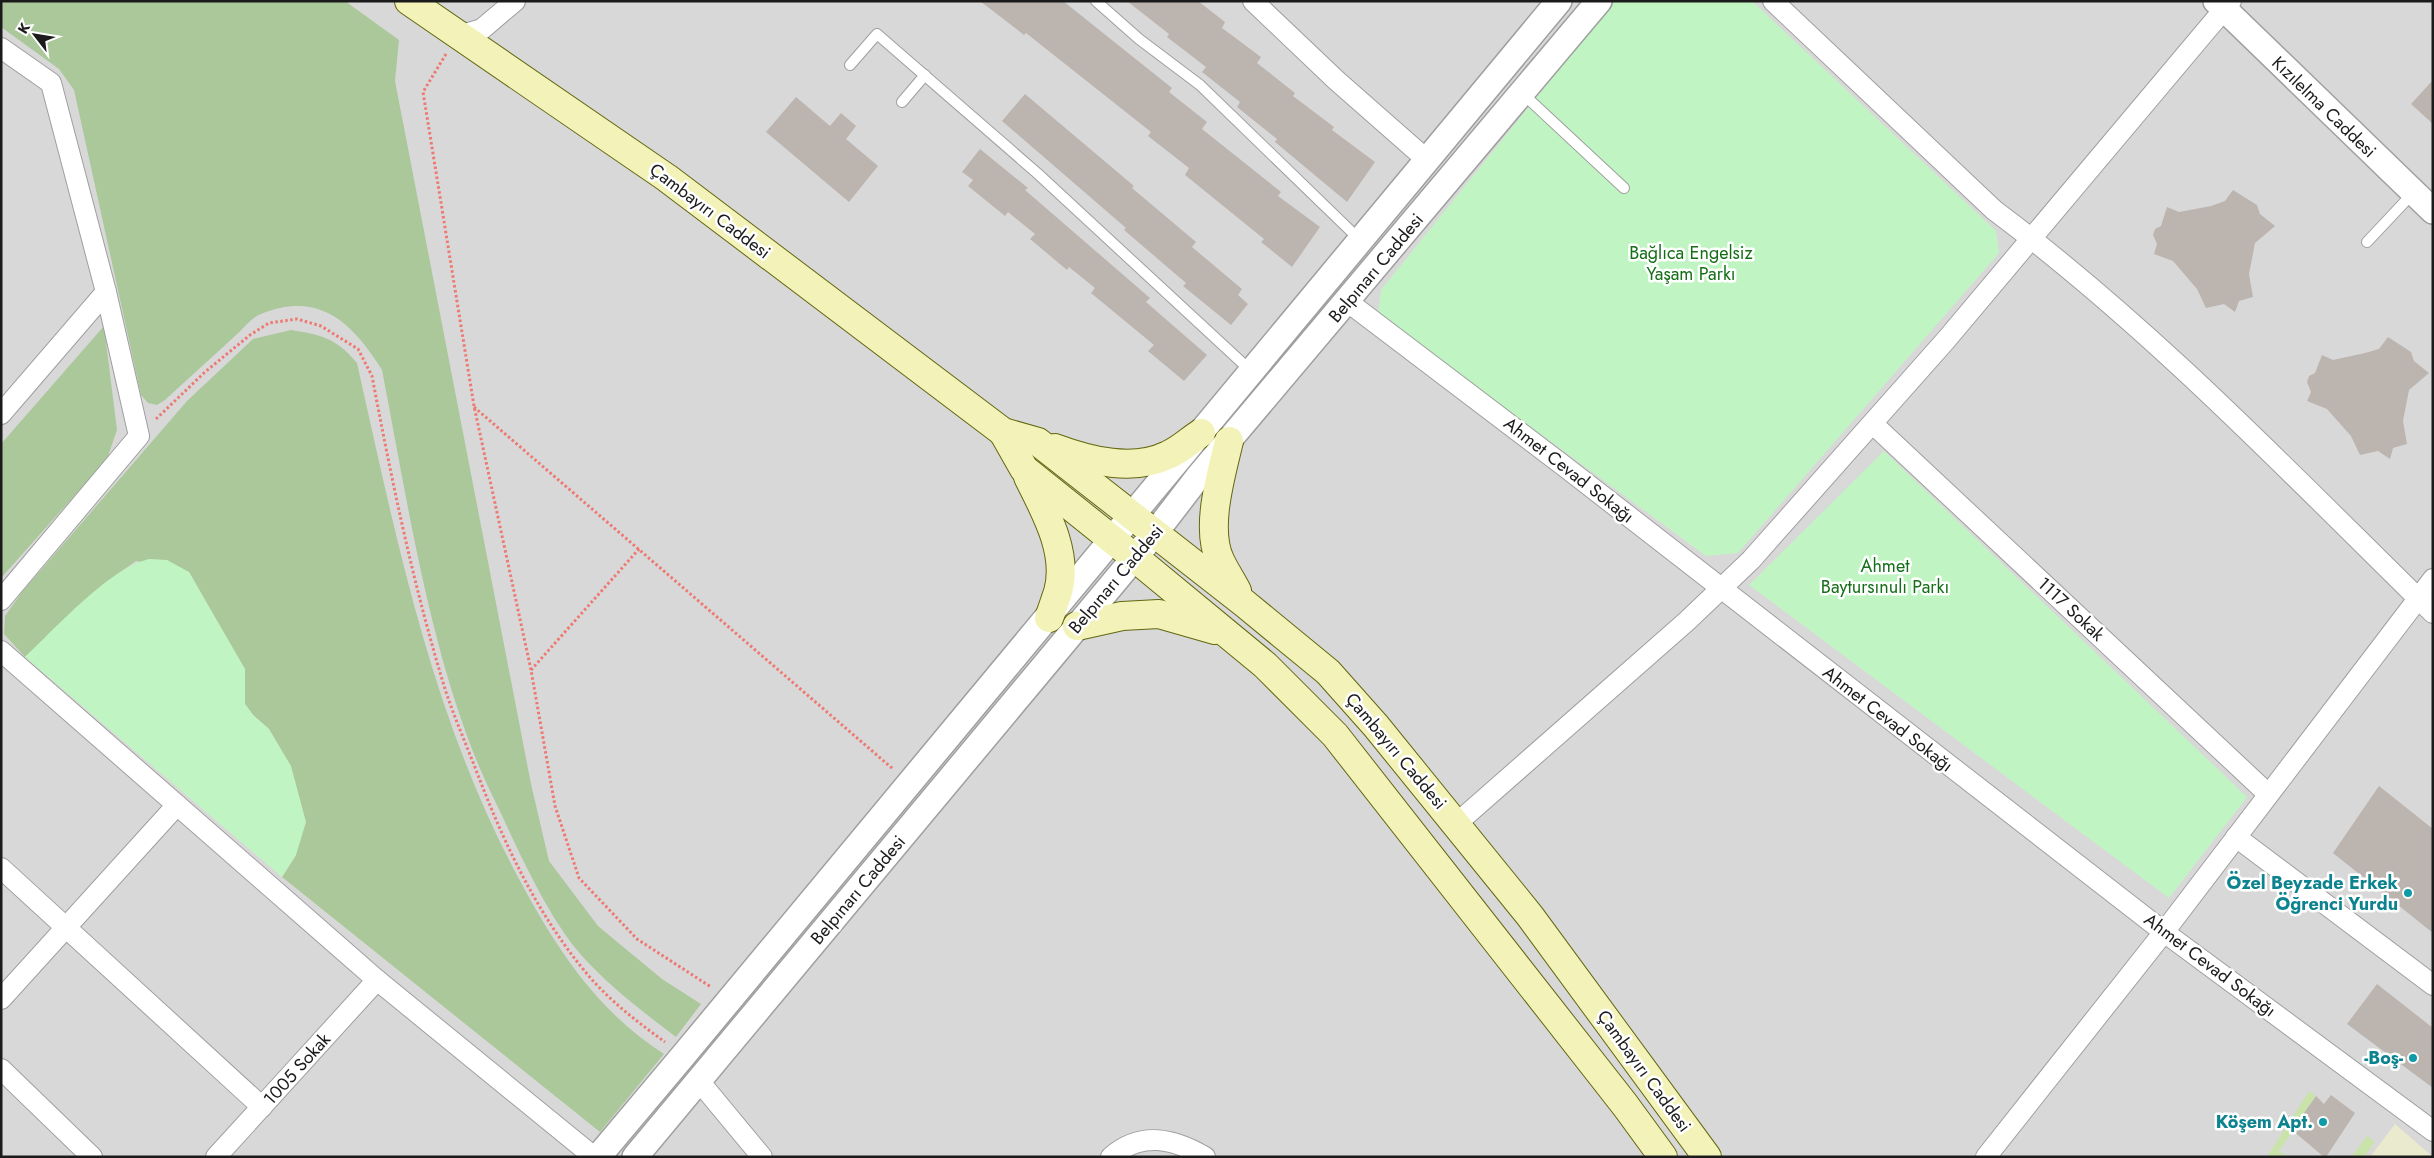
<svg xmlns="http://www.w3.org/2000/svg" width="2434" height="1158" viewBox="0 0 2434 1158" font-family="Jost,sans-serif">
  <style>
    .residential { fill: #d9d8d9 }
    .farmland { fill: #e9eace }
    .grass { fill: #c9e3ab }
    .forest { fill: #aac89a }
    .park { fill: #c1f4c3 }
    .building { fill: #bcb4af }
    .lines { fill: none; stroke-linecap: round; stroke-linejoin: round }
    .service-casing { stroke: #9f9f9f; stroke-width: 12 }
    .minor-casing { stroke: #9f9f9f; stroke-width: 22 }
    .tertiary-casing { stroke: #9f9f9f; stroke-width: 28 }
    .secondary-casing { stroke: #62670e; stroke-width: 30 }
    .path { stroke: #ed7972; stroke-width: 3; stroke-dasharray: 2.5 2.5; stroke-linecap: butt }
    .service { stroke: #fff; stroke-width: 10 }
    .minor { stroke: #fff; stroke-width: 20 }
    .tertiary { stroke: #fff; stroke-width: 25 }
    .secondary { stroke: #f3f3b9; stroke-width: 28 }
    .culture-dot { fill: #0f9aa8; stroke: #fff; stroke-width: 2 }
    .labels { text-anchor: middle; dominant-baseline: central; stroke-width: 5; stroke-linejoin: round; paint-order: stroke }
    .street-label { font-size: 18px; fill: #1b1b1b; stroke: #fff }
    .park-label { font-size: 18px; fill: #146f17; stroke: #fff }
    .culture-label { font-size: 18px; font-weight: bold; fill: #0d838f; stroke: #fff; text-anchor: end }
  </style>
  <rect width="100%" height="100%" fill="#ece8e2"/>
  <rect class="residential" x="1" y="1" width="2432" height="1156"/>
  <polygon class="farmland" points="2395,1124 2433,1157 2370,1157"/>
  <g class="grass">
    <polygon points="2309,1091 2316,1096 2279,1151 2287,1157 2269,1157 2268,1155"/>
    <polygon points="2367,1136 2375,1142 2364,1157 2351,1157"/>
  </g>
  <g class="forest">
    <path d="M 1,1 L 345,1 L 399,40 L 395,81 L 531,784 L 549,861 L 598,926 L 662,979 L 701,1004 L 676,1037 C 643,1012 610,987 582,956 C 553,923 529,873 510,833 C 500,810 488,788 478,764 C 428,642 407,499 382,370 C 353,323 319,290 261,314 C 252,317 243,329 235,336 C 212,357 188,379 165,400 L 157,405 L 148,403 L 141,395 L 74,90 L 59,69 L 1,27 Z"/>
    <polygon points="104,326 117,430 107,459 1,578 1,444"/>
    <path d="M 291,330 C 322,335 336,338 357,363 C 398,546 433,724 525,890 C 560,954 601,1014 664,1054 L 600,1132 L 282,877 L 296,855 L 269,729 L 253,715 L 245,704 L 244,690 L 216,620 L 189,572 L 136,561 L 105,583 L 25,657 L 4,634 L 5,616 L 22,592 L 187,401 L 253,339 Z"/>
  </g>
  <g class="park">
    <polygon points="1614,1 1752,1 1996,231 1999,253 1738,553 1706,556 1378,314 1381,290"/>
    <polygon points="1884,451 2247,797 2169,898 1749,585"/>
    <path d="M 150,559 L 167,560 L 189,572 L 245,669 L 245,704 L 253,715 L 269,729 L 291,766 L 306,822 L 296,855 L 282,877 L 25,657 C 55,629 111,566 150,559 Z"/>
  </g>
  <g class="building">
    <polygon points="980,1 1063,1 1172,88 1169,92 1207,122 1202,129 1281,192 1278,196 1320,227 1292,267 1261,242 1264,239 1185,175 1189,168 1148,136 1151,132 1026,33 1024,35"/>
    <polygon points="1127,1 1198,1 1225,22 1222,28 1261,57 1257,63 1295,93 1293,96 1334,127 1332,130 1375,162 1347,202 1275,142 1277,139 1237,107 1240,102 1202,72 1206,67 1167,37 1169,34"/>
    <polygon points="2433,80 2433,124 2411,104"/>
    <polygon points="1025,94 1134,186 1132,188 1196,242 1192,247 1242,289 1238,295 1248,304 1231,325 1183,286 1186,283 1124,230 1126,228 1002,121"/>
    <polygon points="796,97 830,126 841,113 856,126 846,139 878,166 849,202 766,132"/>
    <polygon points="980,149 1028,188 1025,190 1150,298 1146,302 1207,355 1184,381 1148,351 1154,345 1091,293 1095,288 1069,267 1067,270 1030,239 1035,234 1008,212 1005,216 968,186 973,180 962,172"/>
    <polygon points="2233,190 2257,205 2260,214 2275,226 2255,243 2249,274 2253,297 2239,301 2235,312 2224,304 2206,308 2197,289 2173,261 2154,254 2157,244 2153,235 2155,229 2161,226 2167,207 2179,212 2211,206 2225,201"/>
    <polygon points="2388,337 2411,352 2414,361 2429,373 2409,390 2403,421 2407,444 2393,448 2390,459 2378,451 2360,455 2351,436 2327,409 2307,401 2311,392 2307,382 2309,376 2315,373 2322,355 2333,360 2365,353 2379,349"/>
    <polygon points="2379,786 2433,829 2433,933 2333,853"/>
    <polygon points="2377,984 2433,1028 2433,1088 2347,1024"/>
    <polygon points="2331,1095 2355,1113 2326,1157 2324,1157 2292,1130 2316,1096 2324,1104"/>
  </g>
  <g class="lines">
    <g class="service-casing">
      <g id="service">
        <polyline points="1096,1 1139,39 1200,85 1360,240"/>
        <polyline points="850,65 877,34 1037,173 1251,371"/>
        <polyline points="1522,93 1624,188"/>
        <polyline points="902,102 925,75"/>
        <polyline points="2367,242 2414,192"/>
      </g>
    </g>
    <g class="minor-casing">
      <g id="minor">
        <polyline points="1253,1 1336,80 1427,160"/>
        <path d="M 1773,1 L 1994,210 C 2153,329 2291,474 2433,613"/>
        <polyline points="458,36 482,29 515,1"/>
        <polyline points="1,48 51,83 106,292"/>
        <polyline points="1348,302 1564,466 2164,932 2433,1131"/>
        <polyline points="1,414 106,292 139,436 1,600"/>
        <polyline points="1873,424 2268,794"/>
        <polyline points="1,651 377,980 594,1157"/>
        <polyline points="1456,824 1687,621 1751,560 1946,340 2231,1"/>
        <polyline points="2236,837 2433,985"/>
        <polyline points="1,868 262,1107"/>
        <polyline points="1,999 177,805"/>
        <polyline points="1,1069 92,1157"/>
        <polyline points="699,1081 762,1157"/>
        <polyline points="216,1157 377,980"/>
        <path d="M 1111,1157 C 1141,1131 1173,1138 1205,1157"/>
        <polyline points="1986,1157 2164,932 2433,579"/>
      </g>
    </g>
    <g class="tertiary-casing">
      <g id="tertiary">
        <polyline points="2216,1 2433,211"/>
        <path d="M 598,1157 C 921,774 1238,386 1559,1"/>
        <polyline points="635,1157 1155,533 1198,477 1599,1"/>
      </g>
    </g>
    <g class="secondary-casing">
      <g id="secondary">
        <polyline points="409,1 667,178 1003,432 1038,442 1244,603 1328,672 1376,726 1530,916 1707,1157"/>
        <polyline points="1003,432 1024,469 1134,557 1265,665 1335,735 1625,1105 1663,1157"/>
        <path d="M 1229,441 C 1221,475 1205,528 1220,560 C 1225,571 1232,581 1237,591"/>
        <path d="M 1055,448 C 1090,461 1133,472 1168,455 C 1180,450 1190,440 1201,433"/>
        <path d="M 1028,477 C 1045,511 1069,553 1058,592 C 1055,601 1052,610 1049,618"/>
        <polyline points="1077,626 1122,616 1159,614 1215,630"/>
      </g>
    </g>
    <g class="path">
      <polyline points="446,54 423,92 474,406 531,670 555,806 579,878 637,939 711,987"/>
      <polyline points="474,407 893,769"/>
      <path d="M 156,419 L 205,372 L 250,335 L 269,323 L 297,319 L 321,326 L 358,349 L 372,376 C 392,482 414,589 446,692 C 455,719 466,744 476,770 C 503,841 535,910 583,969 C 606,998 636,1021 665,1042"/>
      <polyline points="531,670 639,549"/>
    </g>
    <use href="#service" class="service"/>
    <use href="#minor" class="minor"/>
    <use href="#tertiary" class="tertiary"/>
    <use href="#secondary" class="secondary"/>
  </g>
  <g class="culture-dot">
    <circle cx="2408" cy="893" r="5"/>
    <circle cx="2413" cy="1058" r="5"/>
    <circle cx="2323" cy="1122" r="5"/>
  </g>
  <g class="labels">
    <g class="street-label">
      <text transform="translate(2324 107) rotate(44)">Kızılelma Caddesi</text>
      <text transform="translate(710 211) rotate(37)">Çambayırı Caddesi</text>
      <text transform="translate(1376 268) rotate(-50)">Belpınarı Caddesi</text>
      <text transform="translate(1569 470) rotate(38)">Ahmet Cevad Sokağı</text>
      <text transform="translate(1116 579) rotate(-50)">Belpınarı Caddesi</text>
      <text transform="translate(2071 609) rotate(43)">1117 Sokak</text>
      <text transform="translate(1888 719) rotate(38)">Ahmet Cevad Sokağı</text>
      <text transform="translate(1396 751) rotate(50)">Çambayırı Caddesi</text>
      <text transform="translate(858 890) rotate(-50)">Belpınarı Caddesi</text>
      <text transform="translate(2210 965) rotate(37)">Ahmet Cevad Sokağı</text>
      <text transform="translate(297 1069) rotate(-48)">1005 Sokak</text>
      <text transform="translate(1644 1071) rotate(54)">Çambayırı Caddesi</text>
    </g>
    <g class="park-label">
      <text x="1691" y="253">Bağlıca Engelsiz<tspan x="1691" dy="21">Yaşam Parkı</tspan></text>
      <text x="1885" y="566">Ahmet<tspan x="1885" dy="21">Baytursınulı Parkı</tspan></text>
    </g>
    <g class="culture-label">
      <text x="2398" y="883">Özel Beyzade Erkek<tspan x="2398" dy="21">Öğrenci Yurdu</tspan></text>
      <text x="2403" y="1058">-Boş-</text>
      <text x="2313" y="1122">Köşem Apt.</text>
    </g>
  </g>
  <rect width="2434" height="1158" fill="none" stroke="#1b1b1b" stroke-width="5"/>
  <g transform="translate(35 35) rotate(301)" stroke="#ffffff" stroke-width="4" paint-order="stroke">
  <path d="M0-4L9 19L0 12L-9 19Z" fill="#1b1b1b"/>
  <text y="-8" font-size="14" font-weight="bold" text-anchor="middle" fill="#1b1b1b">K</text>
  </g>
</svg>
